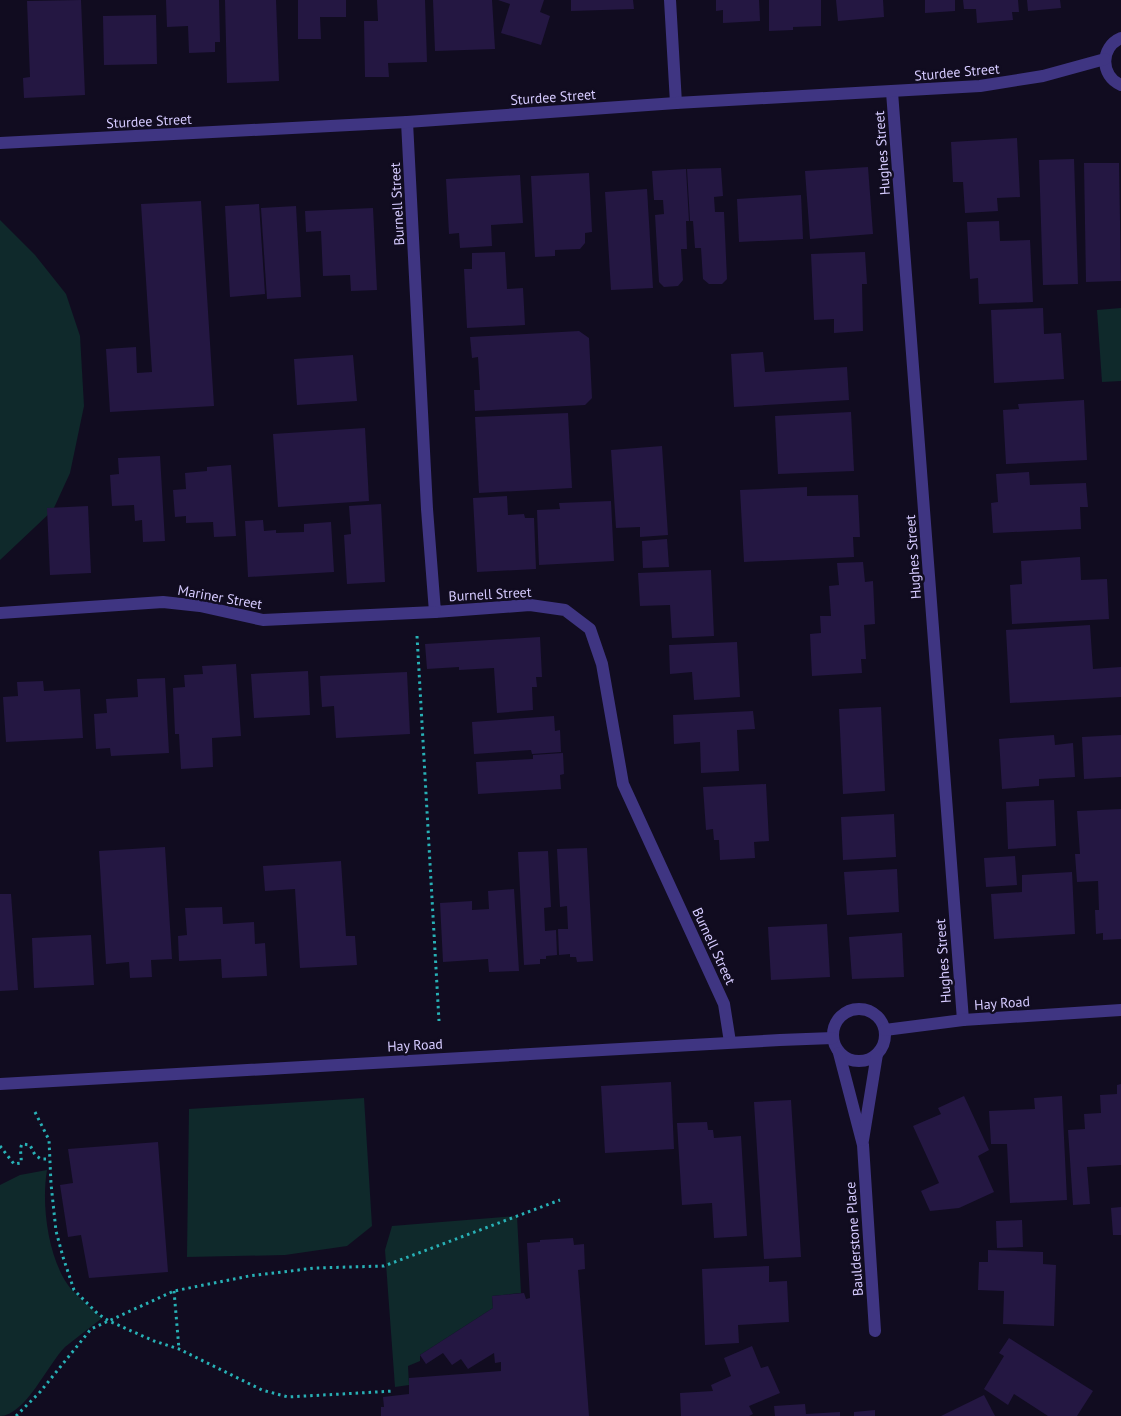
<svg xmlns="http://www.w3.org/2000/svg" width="1121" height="1416" viewBox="0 0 1121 1416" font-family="'PT Sans',sans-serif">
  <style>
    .green { fill: #0f292b }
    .building { fill: #241742 }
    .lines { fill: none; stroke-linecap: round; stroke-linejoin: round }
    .path { stroke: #28b1b6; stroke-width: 3; stroke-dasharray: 2.5 4; stroke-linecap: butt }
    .minor { stroke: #3f3582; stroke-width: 12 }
    .tertiary { stroke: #3f3582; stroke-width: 12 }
    .labels { text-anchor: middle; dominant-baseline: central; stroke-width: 5; stroke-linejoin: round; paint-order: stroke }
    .street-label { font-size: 14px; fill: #d6cbff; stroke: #110c20 }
  </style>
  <rect width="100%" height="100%" fill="#110c20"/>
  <g class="green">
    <polygon points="0,220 35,255 66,294 80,336 84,406 70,473 53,510 0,560"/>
    <polygon points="1121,308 1121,381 1102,382 1097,310"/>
    <polygon points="364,1098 372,1226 347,1246 285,1255 187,1257 189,1109"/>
    <path d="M 47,1170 C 41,1204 48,1261 71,1289 C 81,1299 92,1309 102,1318 C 90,1328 77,1337 65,1347 C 48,1364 25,1416 0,1416 L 0,1185 L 20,1175 Z"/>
    <polygon points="517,1216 521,1293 492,1296 493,1308 420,1355 420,1361 408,1366 409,1385 395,1387 385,1250 392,1226"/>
  </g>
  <g class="building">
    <polygon points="81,0 85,95 24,98 23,78 30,77 27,1"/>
    <polygon points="166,0 219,0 220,42 215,42 215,52 189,53 188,26 167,27"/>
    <polygon points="225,0 276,0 279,81 227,83"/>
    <polygon points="298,0 346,0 346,17 320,17 321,39 298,39"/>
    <polygon points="377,0 425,0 427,62 388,63 389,77 365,77 364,21 378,21"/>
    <polygon points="433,0 492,0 495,49 435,51"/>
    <polygon points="498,0 544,0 540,12 550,16 541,45 501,33 510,4"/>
    <polygon points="571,0 633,0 634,9 571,11"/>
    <polygon points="716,0 759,0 760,21 723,23 723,10 716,11"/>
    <polygon points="769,0 821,0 821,26 793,27 793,30 769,31"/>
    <polygon points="836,0 883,0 884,17 838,21"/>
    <polygon points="925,0 955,0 955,11 925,13"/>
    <polygon points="963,0 1018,0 1019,12 1012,12 1013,20 977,23 976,9 964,9"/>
    <polygon points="1027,0 1060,0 1061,8 1028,11"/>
    <polygon points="156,15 157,64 104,65 103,16"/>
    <polygon points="1017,138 1020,197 997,198 998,211 965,213 963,182 953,182 951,142"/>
    <polygon points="1074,159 1078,284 1043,285 1039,160"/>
    <polygon points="1084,163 1119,163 1121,281 1086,282"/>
    <polygon points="868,167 873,234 810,239 805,171"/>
    <polygon points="721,168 723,196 714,197 715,212 724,212 727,279 722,284 709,284 703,279 701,248 695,248 693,221 690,221 687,169"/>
    <polygon points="686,169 689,221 686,221 687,249 681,249 683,280 678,286 664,287 659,282 655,215 664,214 663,200 654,200 652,171"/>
    <polygon points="589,173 592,232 585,233 585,243 580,249 555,250 555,256 535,257 531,176"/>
    <polygon points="520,175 523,223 491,225 492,246 460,248 459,233 449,234 446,179"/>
    <polygon points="647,189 653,288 611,290 605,192"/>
    <polygon points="801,195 803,239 739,242 737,199"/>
    <polygon points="201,201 214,406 110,412 106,349 136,347 137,373 152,372 141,204"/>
    <polygon points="259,204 265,294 230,297 225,206"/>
    <polygon points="296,206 301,297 267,299 261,208"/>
    <polygon points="373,208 377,290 351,291 350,275 323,276 321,231 306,232 305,211"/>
    <polygon points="999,221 1000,241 1030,240 1033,302 979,304 978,278 970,279 967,222"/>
    <polygon points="505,252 507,289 523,288 525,325 467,328 464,269 472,269 472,253"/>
    <polygon points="865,252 867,284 862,284 863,331 834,333 834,319 814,320 811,254"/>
    <polygon points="1043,308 1044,334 1061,333 1064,379 994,383 991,310"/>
    <polygon points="579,331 589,338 592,398 585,405 475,411 474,390 480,390 478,357 472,358 470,337"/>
    <polygon points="763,352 765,372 847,367 849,400 734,407 731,354"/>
    <polygon points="353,355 357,401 297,405 294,359"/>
    <polygon points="1084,400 1087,460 1006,464 1003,410 1019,409 1018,404"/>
    <polygon points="851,412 854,471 778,474 775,416"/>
    <polygon points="568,413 572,488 479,493 475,417"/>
    <polygon points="365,428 369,501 278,507 273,434"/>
    <polygon points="662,446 668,535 640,537 640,527 616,528 611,450"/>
    <polygon points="160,456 165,541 143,542 142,520 135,521 134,505 112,506 110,475 119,474 118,458"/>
    <polygon points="231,465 236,536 214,537 213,522 186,523 186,516 175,517 173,490 186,489 185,473 207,471 207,467"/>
    <polygon points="1029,472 1030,485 1086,483 1088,507 1080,507 1081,529 993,533 991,503 998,502 996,474"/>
    <polygon points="807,487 807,496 858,495 860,537 853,537 854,557 744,562 740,490"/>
    <polygon points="507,496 508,515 524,514 525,518 534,518 536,569 477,572 473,498"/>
    <polygon points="611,501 614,561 539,565 537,510 560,509 559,503"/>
    <polygon points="381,504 385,582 347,584 344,535 351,534 349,506"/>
    <polygon points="88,506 91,573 50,575 47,508"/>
    <polygon points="263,520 264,531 276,530 276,533 304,532 304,524 331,522 334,572 248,577 245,521"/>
    <polygon points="667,539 669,567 643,568 642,541"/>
    <polygon points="1080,557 1081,580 1107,579 1109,619 1012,624 1010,585 1022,584 1021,561"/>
    <polygon points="863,562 865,582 873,581 875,624 864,625 866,659 861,659 862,673 812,676 810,634 821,633 820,616 831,616 829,586 839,585 837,563"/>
    <polygon points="711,570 714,636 672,638 670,605 640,606 638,573"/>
    <polygon points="1090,625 1093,669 1121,667 1121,697 1010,703 1006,630"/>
    <polygon points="540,637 542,677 536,677 537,687 532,687 533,710 497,713 494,668 459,670 459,667 427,669 425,644"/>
    <polygon points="737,642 740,697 694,700 692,672 670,674 669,645"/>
    <polygon points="236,664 241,736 212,738 213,767 181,769 179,734 175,734 173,688 185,687 184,675 203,674 202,666"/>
    <polygon points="308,671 310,715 254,718 251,674"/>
    <polygon points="407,672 410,734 336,738 334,706 322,707 320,676"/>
    <polygon points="165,678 169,753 111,756 110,748 96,749 94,714 107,713 106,699 138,697 137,679"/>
    <polygon points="43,681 44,691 80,689 83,738 6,742 3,697 18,696 17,682"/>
    <polygon points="881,707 885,791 843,794 839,709"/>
    <polygon points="753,711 755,729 737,730 739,771 701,773 700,742 674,744 673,715"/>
    <polygon points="554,716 555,731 560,730 561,752 532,754 531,750 474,754 472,722"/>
    <polygon points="1054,735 1055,745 1073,743 1075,777 1039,779 1039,786 1002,789 999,739"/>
    <polygon points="1121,735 1121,777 1084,779 1082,737"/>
    <polygon points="563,753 564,774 560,775 561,789 478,794 476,762 533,759 533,755"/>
    <polygon points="766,784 769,841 754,842 755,858 720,860 719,840 714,840 713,829 706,830 703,787"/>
    <polygon points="1054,800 1056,846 1008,849 1006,802"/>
    <polygon points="1121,809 1121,939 1103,940 1103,933 1096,934 1095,910 1099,910 1098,881 1077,882 1075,854 1080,854 1077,811"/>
    <polygon points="894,814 896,857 843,860 841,817"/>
    <polygon points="165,847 172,959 151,960 152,977 130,978 129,962 106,964 99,851"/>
    <polygon points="587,848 593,961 577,962 576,957 570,957 570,954 559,955 558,929 568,929 567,906 560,907 557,849"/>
    <polygon points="548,851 551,907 544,908 545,931 556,930 557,955 546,956 546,959 540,959 540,964 524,965 518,852"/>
    <polygon points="1015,856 1017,885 986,887 984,858"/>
    <polygon points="341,861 346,936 355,936 357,965 300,968 295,889 265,891 263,866"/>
    <polygon points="897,869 899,912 847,915 844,872"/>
    <polygon points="1072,872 1075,934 994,939 991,894 1022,892 1022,875"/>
    <polygon points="514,889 519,971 489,972 488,959 443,962 440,903 472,901 472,910 489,909 488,891"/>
    <polygon points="0,894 11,894 18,990 0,991"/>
    <polygon points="222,907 223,924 254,922 255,944 265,943 267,976 222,978 221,959 179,961 178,936 187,935 185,908"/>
    <polygon points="827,924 830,977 771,980 768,927"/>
    <polygon points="902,933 904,977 852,979 849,937"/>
    <polygon points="91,935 94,985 34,988 32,938"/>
    <polygon points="671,1082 674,1149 605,1153 601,1086"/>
    <polygon points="1121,1084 1121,1165 1087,1167 1090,1204 1073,1205 1068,1130 1085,1129 1084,1114 1101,1113 1100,1095 1117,1094 1117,1085"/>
    <polygon points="964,1096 989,1150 978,1156 994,1192 959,1208 930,1211 921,1191 939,1183 913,1126 941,1114 938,1108"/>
    <polygon points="1062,1096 1067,1200 1010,1203 1007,1144 991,1144 989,1111 1035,1109 1034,1098"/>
    <polygon points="791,1100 801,1257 764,1259 754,1102"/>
    <polygon points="707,1122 708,1130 713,1130 714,1138 741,1136 747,1236 714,1238 712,1203 682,1205 677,1123"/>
    <polygon points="158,1142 168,1272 89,1278 81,1235 68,1237 60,1185 73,1183 68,1149"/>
    <polygon points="1121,1207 1121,1235 1113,1235 1111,1208"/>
    <polygon points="1022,1220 1023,1247 997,1248 996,1221"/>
    <polygon points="573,1238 574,1245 584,1244 585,1269 578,1270 589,1416 381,1416 381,1407 384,1407 383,1397 409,1394 409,1378 501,1371 501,1362 495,1363 494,1353 468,1369 461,1359 452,1365 443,1353 426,1364 420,1355 493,1308 492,1296 524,1293 526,1299 530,1298 527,1243 540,1242 540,1240"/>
    <polygon points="988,1250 1043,1252 1043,1264 1056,1265 1054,1326 1003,1324 1004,1291 978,1290 979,1262 988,1262"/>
    <polygon points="769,1266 769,1282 787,1281 789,1322 738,1325 739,1343 705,1345 702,1269"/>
    <polygon points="1009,1338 1093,1391 1077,1416 1048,1416 1014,1394 1008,1405 984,1389 1004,1356 999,1353"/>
    <polygon points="752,1346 761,1368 768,1366 780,1393 749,1406 753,1414 749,1416 681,1416 680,1393 713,1391 711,1385 731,1376 724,1358"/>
    <polygon points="984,1395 995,1416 941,1416"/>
    <polygon points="805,1404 806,1414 840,1412 840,1416 775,1416 774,1406"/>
    <polygon points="875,1410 875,1416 854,1416 854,1412"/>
  </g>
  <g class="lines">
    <g class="path">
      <polyline points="417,636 439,1021"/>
      <polyline points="35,1112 49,1140 51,1184 56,1231 63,1257 74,1290 98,1314 109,1321 154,1341 179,1349 262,1390 288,1397 394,1391"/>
      <path d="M 0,1146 L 14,1164 L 21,1163 C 22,1156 19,1150 22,1144 L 30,1145 L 35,1155 L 41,1159 L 50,1159"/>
      <polyline points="174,1291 179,1349"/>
      <polyline points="16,1416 40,1392 91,1329 174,1291 249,1276 315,1268 384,1266 560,1200"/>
    </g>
    <g class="minor">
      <polyline points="670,0 676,103"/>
      <polyline points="892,92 963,1020"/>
      <polyline points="407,122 427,509 435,612 530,605 565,610 590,629 602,664 623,784 724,1004 730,1042"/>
      <polyline points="0,613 163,602 200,606 263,620 435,612"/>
      <circle cx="859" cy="1035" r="26"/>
      <polyline points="885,1030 963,1020 1121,1010"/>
      <polyline points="839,1053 863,1145 875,1331"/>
      <polyline points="0,1084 780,1040 833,1038"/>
      <polyline points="863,1140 877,1054"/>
    </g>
    <g class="tertiary">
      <path d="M 1121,38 C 1100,47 1100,76 1121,85"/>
      <polyline points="0,143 407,122 676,103 980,86 1043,76 1105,59"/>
    </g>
  </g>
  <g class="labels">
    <g class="street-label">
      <text transform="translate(957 72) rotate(-5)">Sturdee Street</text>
      <text transform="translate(553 97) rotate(-4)">Sturdee Street</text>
      <text transform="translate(149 121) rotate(-3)">Sturdee Street</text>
      <text transform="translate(882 153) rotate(-94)">Hughes Street</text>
      <text transform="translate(397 204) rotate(-93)">Burnell Street</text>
      <text transform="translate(913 557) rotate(-94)">Hughes Street</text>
      <text transform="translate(490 594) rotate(-3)">Burnell Street</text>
      <text transform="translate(220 597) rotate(10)">Mariner Street</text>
      <text transform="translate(714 946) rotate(65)">Burnell Street</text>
      <text transform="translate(943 961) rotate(-94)">Hughes Street</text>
      <text transform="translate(1002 1003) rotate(-4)">Hay Road</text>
      <text transform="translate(415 1045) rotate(-3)">Hay Road</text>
      <text transform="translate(854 1239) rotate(-94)">Baulderstone Place</text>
    </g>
  </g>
</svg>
